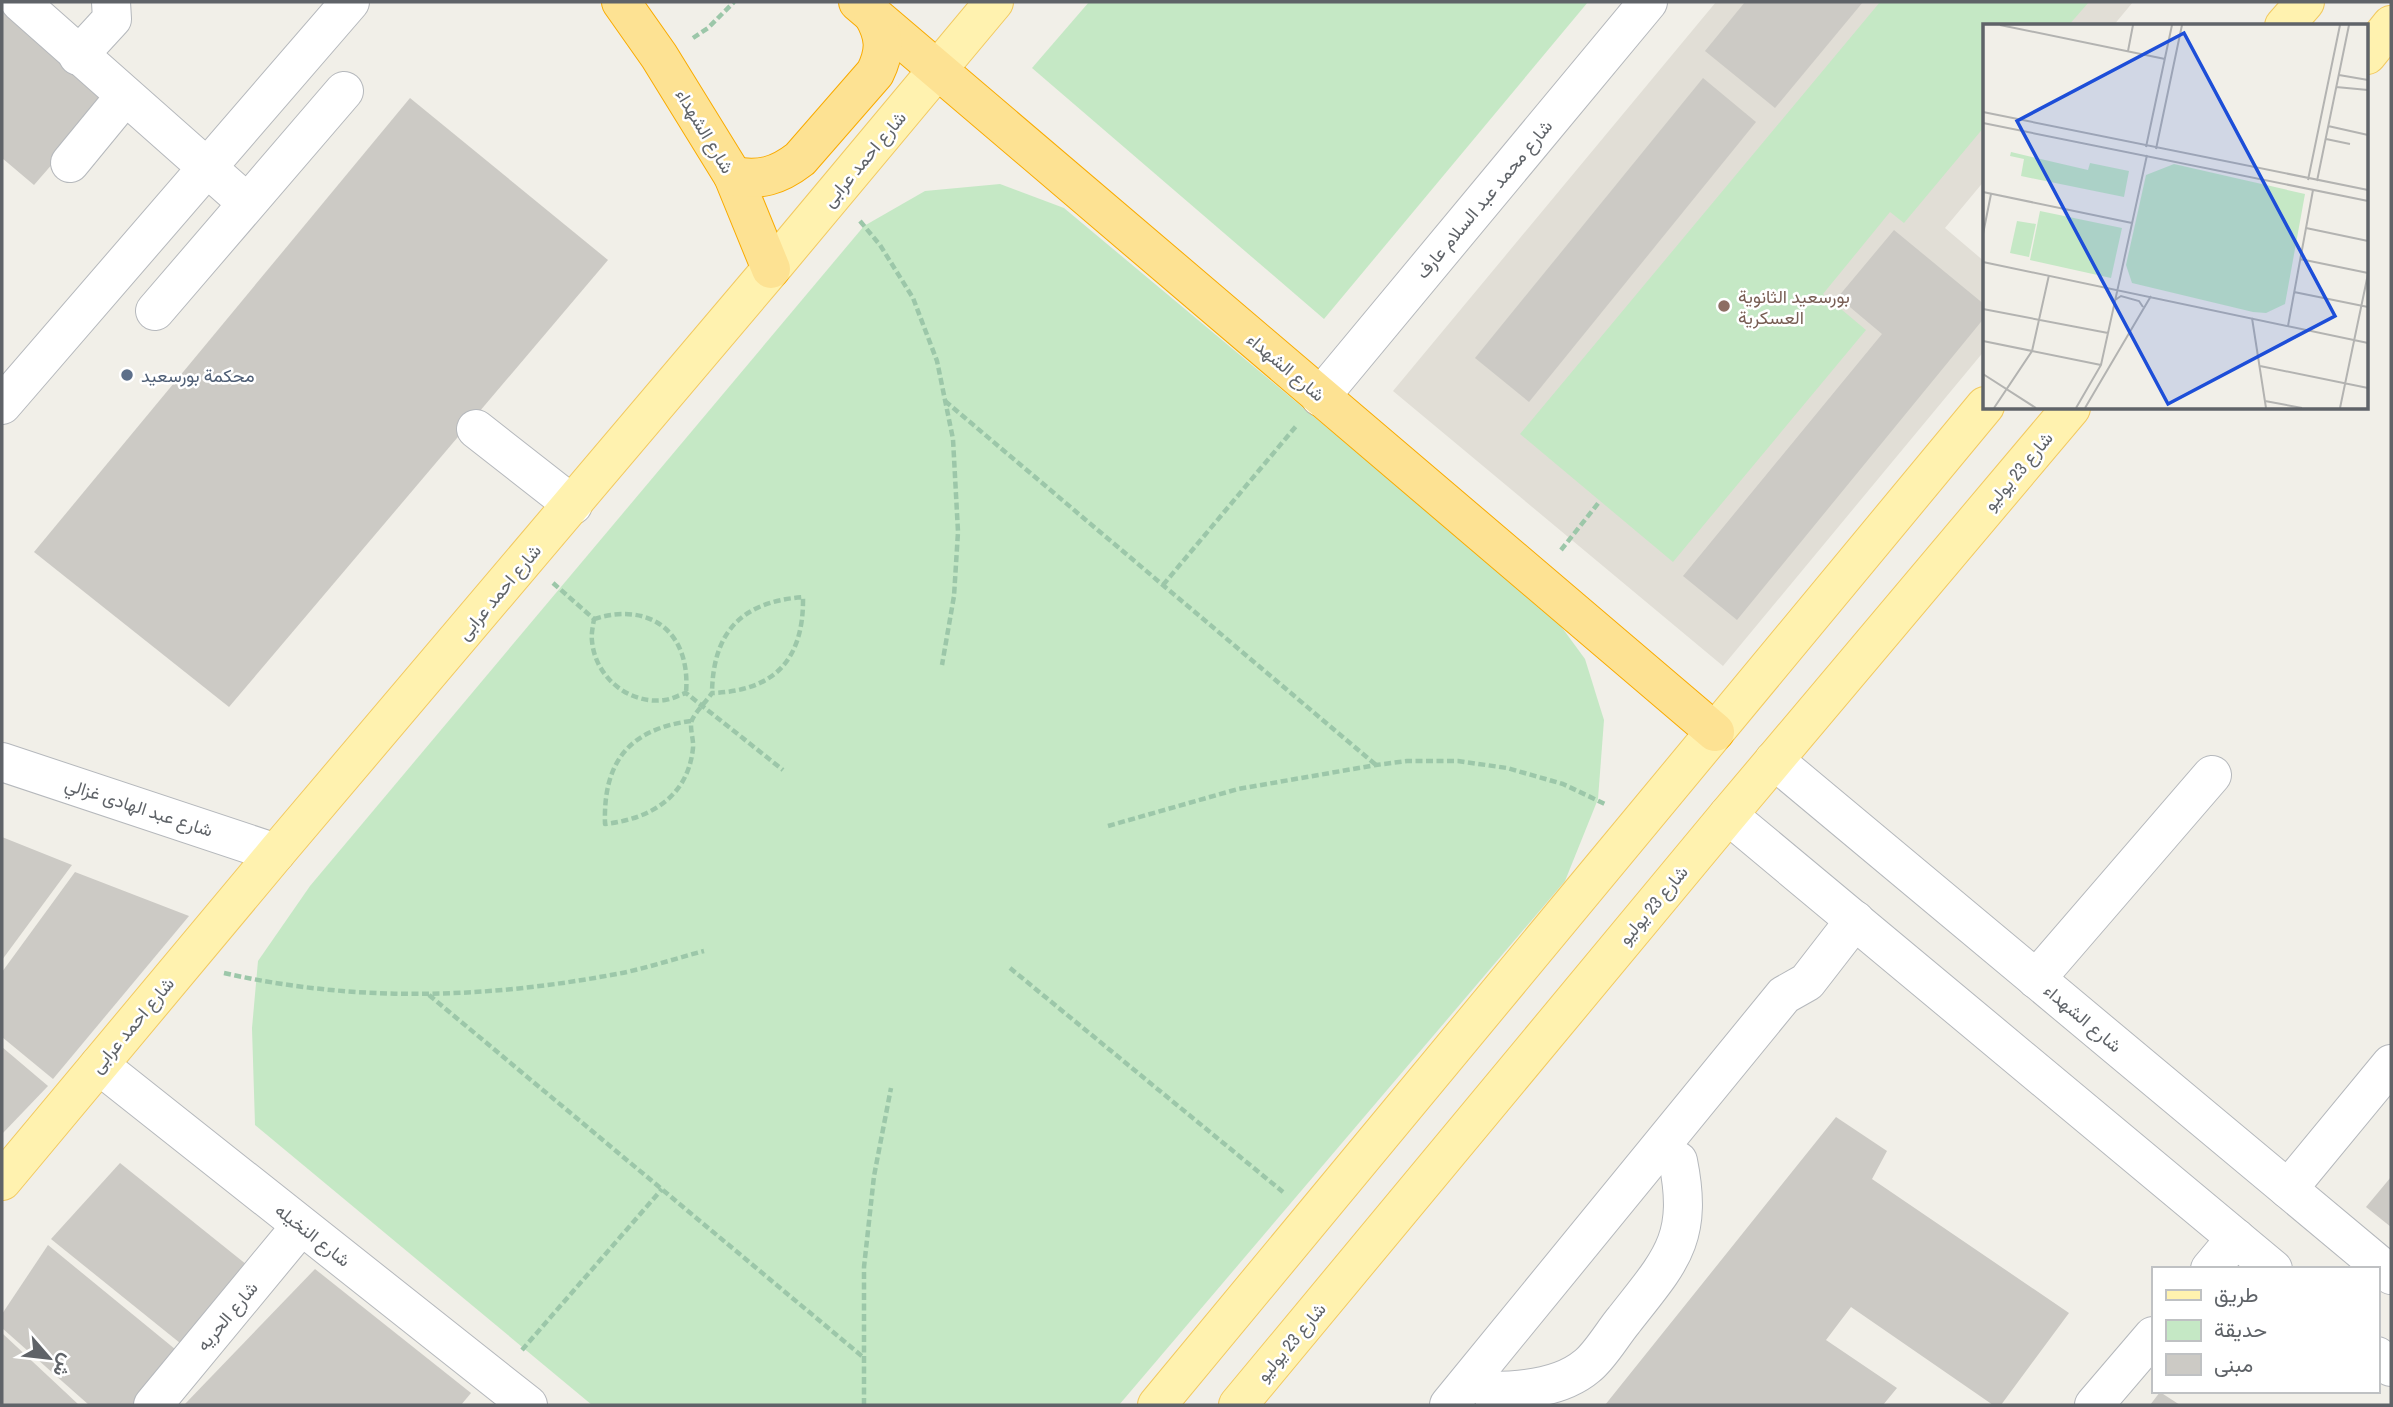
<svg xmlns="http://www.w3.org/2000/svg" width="2393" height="1407" viewBox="0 0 2393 1407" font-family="'Archivo Narrow',Vazirmatn,sans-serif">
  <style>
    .education { fill: #e1ded6 }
    .green { fill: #c5e8c5 }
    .building { fill: #cccac5 }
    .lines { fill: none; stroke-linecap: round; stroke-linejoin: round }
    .minor-casing { stroke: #b5b8bc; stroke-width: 40 }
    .major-casing { stroke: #f2c960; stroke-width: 40 }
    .highway-casing { stroke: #f9ab00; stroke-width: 40 }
    .path { stroke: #9cc7a9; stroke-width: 4.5; stroke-dasharray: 7 3.5; stroke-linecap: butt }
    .minor { stroke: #fff; stroke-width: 38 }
    .major { stroke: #fff2af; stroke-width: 38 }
    .highway { stroke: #fde293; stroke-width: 38 }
    .education-dot { fill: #8d6e63; stroke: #fff; stroke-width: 2.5 }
    .service-dot { fill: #5c6f8a; stroke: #fff; stroke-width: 2.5 }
    .labels { text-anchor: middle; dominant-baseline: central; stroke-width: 5; stroke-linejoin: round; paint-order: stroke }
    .street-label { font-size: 18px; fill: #5f6368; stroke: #fff }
    .education-label { font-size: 18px; fill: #785e54; stroke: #fff; text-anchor: start }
    .service-label { font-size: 18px; fill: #4e5e75; stroke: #fff; text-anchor: start }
    .inset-road { fill: none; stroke: #b3b3b1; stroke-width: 2 }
    .view { fill: #1d4ed8; fill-opacity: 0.15; stroke: #1d4ed8; stroke-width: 3.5 }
    .inset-edge { fill: none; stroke: #5f6368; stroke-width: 3.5 }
  </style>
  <rect width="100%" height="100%" fill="#f1efe8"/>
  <polygon class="education" points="1716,2 2133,2 2113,26 1985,26 1985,180 1945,228 1985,262 1985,350 1723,666 1393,391"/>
  <g class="green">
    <polygon points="1089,2 1588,2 1324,319 1032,68"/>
    <polygon points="1880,2 2089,2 2068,26 1985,26 1985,126 1904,223 1890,212 1823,294 1866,330 1673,562 1520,434"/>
    <polygon points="1000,184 1064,208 1555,618 1585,659 1604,720 1598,799 1565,881 1119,1405 592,1405 255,1125 252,1028 258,961 310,886 864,226 925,191"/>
  </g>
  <g class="building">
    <polygon points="1745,2 1863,2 1775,108 1705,51"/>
    <polygon points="2,5 107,101 34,185 2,158"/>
    <polygon points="1703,78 1756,122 1529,402 1475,358"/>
    <polygon points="410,98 608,260 229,707 34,552"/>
    <polygon points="1894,230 1985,305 1985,317 1737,620 1683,576 1882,334 1838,297"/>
    <polygon points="2,837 72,865 2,960"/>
    <polygon points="75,872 189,916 53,1079 2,1037 2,972"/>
    <polygon points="2,1047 48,1086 2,1134"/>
    <polygon points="1836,1117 1887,1151 1872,1179 2069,1313 2001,1405 1993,1405 1851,1307 1826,1340 1897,1388 1883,1405 1605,1405"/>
    <polygon points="120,1163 252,1269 185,1347 51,1239"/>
    <polygon points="2391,1177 2391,1227 2366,1207"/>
    <polygon points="48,1245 181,1354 138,1405 89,1405 2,1328 2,1314"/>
    <polygon points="315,1269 471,1393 461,1405 184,1405"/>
    <polygon points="2,1333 79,1405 2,1405"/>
    <polygon points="2160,1392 2180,1405 2150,1405"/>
  </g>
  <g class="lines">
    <g class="minor-casing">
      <g id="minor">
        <polyline points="20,2 247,203"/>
        <polyline points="78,56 112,19 111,2"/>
        <polyline points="70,163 125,96"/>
        <polyline points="155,311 344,91"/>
        <polyline points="1320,397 1648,2"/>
        <polyline points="2,405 350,2"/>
        <polyline points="476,429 573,505"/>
        <polyline points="1774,760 2391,1275"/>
        <polyline points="2,762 276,853"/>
        <polyline points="1728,815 2273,1269"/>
        <polyline points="2036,979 2212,775"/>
        <polyline points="99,1065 528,1405"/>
        <polyline points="2288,1189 2391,1064"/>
        <polyline points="2210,1269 2236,1238"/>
        <polyline points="2377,1356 2391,1367"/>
        <path d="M 1490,1391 C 1521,1391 1561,1388 1587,1366 C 1600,1356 1613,1333 1624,1320 C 1670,1261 1694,1240 1678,1161"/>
        <polyline points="153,1405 301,1226"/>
        <polyline points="1449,1405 1784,995 1807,982 1855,920"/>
        <polyline points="2094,1405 2153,1336"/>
      </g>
    </g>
    <g class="major-casing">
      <g id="major">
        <polyline points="2284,26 2305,2"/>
        <polyline points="2367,55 2391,25"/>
        <polyline points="2,1181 276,853 771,269 994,2"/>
        <polyline points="1157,1405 1985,406"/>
        <polyline points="1238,1405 1728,815 2071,408"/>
      </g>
    </g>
    <g class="highway-casing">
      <g id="highway">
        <polyline points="621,2 659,56 733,176 771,269"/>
        <polyline points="858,2 1715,732"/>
        <path d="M 733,176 C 760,181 778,176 800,159 L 875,73 C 886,51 885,36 873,15"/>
      </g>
    </g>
    <g class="path">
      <polyline points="693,38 708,28 734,2"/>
      <polyline points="860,221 880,245 913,298 937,361 953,439 958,532 954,596 942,665"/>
      <polyline points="945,401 1376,765"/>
      <polyline points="1561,550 1600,501"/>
      <path d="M 553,583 L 594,619 C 593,626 591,634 592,641 C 595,677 629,705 665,700 C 672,699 679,695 686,693 L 783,770"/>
      <polyline points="1163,585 1297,425"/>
      <path d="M 594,619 C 651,601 691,633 686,693"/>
      <path d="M 691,721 C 629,729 603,762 605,824 C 650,819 688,797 693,748 C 694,739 689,728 692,720 C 696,711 706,702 712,693 C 775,691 804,659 803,597 C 741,602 713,632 712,693"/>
      <polyline points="1108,826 1238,789 1376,765 1407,761 1458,761 1507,768 1563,784 1605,804"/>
      <polyline points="1010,968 1283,1192"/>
      <path d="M 224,973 C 352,1002 482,999 611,975 C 642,970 673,959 704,951"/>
      <polyline points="429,995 863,1357"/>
      <polyline points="522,1350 662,1189"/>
      <polyline points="864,1405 864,1267 874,1176 891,1088"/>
    </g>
    <use href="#minor" class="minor"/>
    <use href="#major" class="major"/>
    <use href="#highway" class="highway"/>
  </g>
  <circle class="education-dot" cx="1724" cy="306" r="7"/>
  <circle class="service-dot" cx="127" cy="375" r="7"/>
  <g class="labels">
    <g class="street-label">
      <text transform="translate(705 131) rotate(59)">شارع الشهداء</text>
      <text transform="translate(864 159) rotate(-50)">شارع احمد عرابى</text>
      <text transform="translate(1484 199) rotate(-50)">شارع محمد عبد السلام عارف</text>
      <text transform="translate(1286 367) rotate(40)">شارع الشهداء</text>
      <text transform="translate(2018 471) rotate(-50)">شارع 23 يوليو</text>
      <text transform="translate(499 592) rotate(-50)">شارع احمد عرابى</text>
      <text transform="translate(139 807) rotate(18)">شارع عبد الهادى غزالي</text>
      <text transform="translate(1653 905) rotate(-50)">شارع 23 يوليو</text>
      <text transform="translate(2083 1018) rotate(40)">شارع الشهداء</text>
      <text transform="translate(132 1025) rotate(-50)">شارع احمد عرابى</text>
      <text transform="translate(313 1235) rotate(38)">شارع النخيله</text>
      <text transform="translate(227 1316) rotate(-50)">شارع الحريه</text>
      <text transform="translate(1291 1342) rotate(-50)">شارع 23 يوليو</text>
    </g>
    <g class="education-label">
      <text x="1738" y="296">بورسعيد الثانوية<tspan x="1738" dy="21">العسكرية</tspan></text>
    </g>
    <g class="service-label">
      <text x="141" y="375">محكمة بورسعيد</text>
    </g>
  </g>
  <g transform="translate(1983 24)">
    <rect width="385" height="385" fill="#f1efe8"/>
    <path d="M 28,128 L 105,146 L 107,139 L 146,147 L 141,173 L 38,152 L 41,135 L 27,132 ZM 191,140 L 322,170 L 302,280 L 283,289 L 270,288 L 149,259 L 143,241 L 163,151 ZM 57,187 L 139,204 L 128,254 L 47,236 ZM 34,197 L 53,200 L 46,233 L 27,229 Z" fill="#c5e8c5"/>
    <path class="inset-road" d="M 17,1 L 182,35M 145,27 L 150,1M 356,51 L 385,56M 353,63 L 385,66M 0,88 L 385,166M 0,99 L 385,177M 345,102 L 385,111M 343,115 L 367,120M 163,123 L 189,1M 173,125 L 199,1M 325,156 L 357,1M 334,157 L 366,1M 0,168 L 149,199M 323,204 L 385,217M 0,210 L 8,170M 317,235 L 385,249M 0,238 L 385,319M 311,268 L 385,283M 132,276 L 138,272 L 156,277 L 160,283M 0,285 L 125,309M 269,294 L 283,384M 305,302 L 330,166M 0,317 L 118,341M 277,342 L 385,364M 0,350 L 53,384M 282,377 L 319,384M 11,384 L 49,327 L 66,251M 93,384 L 118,341 L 164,131M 102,384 L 168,272M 357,384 L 385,250"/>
    <path class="view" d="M 201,9 L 352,292 L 185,380 L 34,97 Z"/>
    <rect width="385" height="385" class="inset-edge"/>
  </g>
  <rect width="2393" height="1407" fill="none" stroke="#5f6368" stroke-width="7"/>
  <rect x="2152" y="1267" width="228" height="126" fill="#ffffff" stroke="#bfc1c3" stroke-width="2"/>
  <rect x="2166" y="1290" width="35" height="10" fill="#fff2af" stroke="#bfc1c3" stroke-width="2"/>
  <text x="2214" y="1302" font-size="21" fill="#5f6368">طريق</text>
  <rect x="2166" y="1320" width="35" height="21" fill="#c5e8c5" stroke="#bfc1c3" stroke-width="2"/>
  <text x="2214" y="1337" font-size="21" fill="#5f6368">حديقة</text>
  <rect x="2166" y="1354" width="35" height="21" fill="#cccac5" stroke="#bfc1c3" stroke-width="2"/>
  <text x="2214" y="1372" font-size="21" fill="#5f6368">مبنى</text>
  <g transform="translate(49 1358) rotate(118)" stroke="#ffffff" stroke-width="5" paint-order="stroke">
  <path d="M0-5L12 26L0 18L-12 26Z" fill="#5f6368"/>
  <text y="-10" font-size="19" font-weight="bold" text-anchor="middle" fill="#5f6368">ش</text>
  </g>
</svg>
